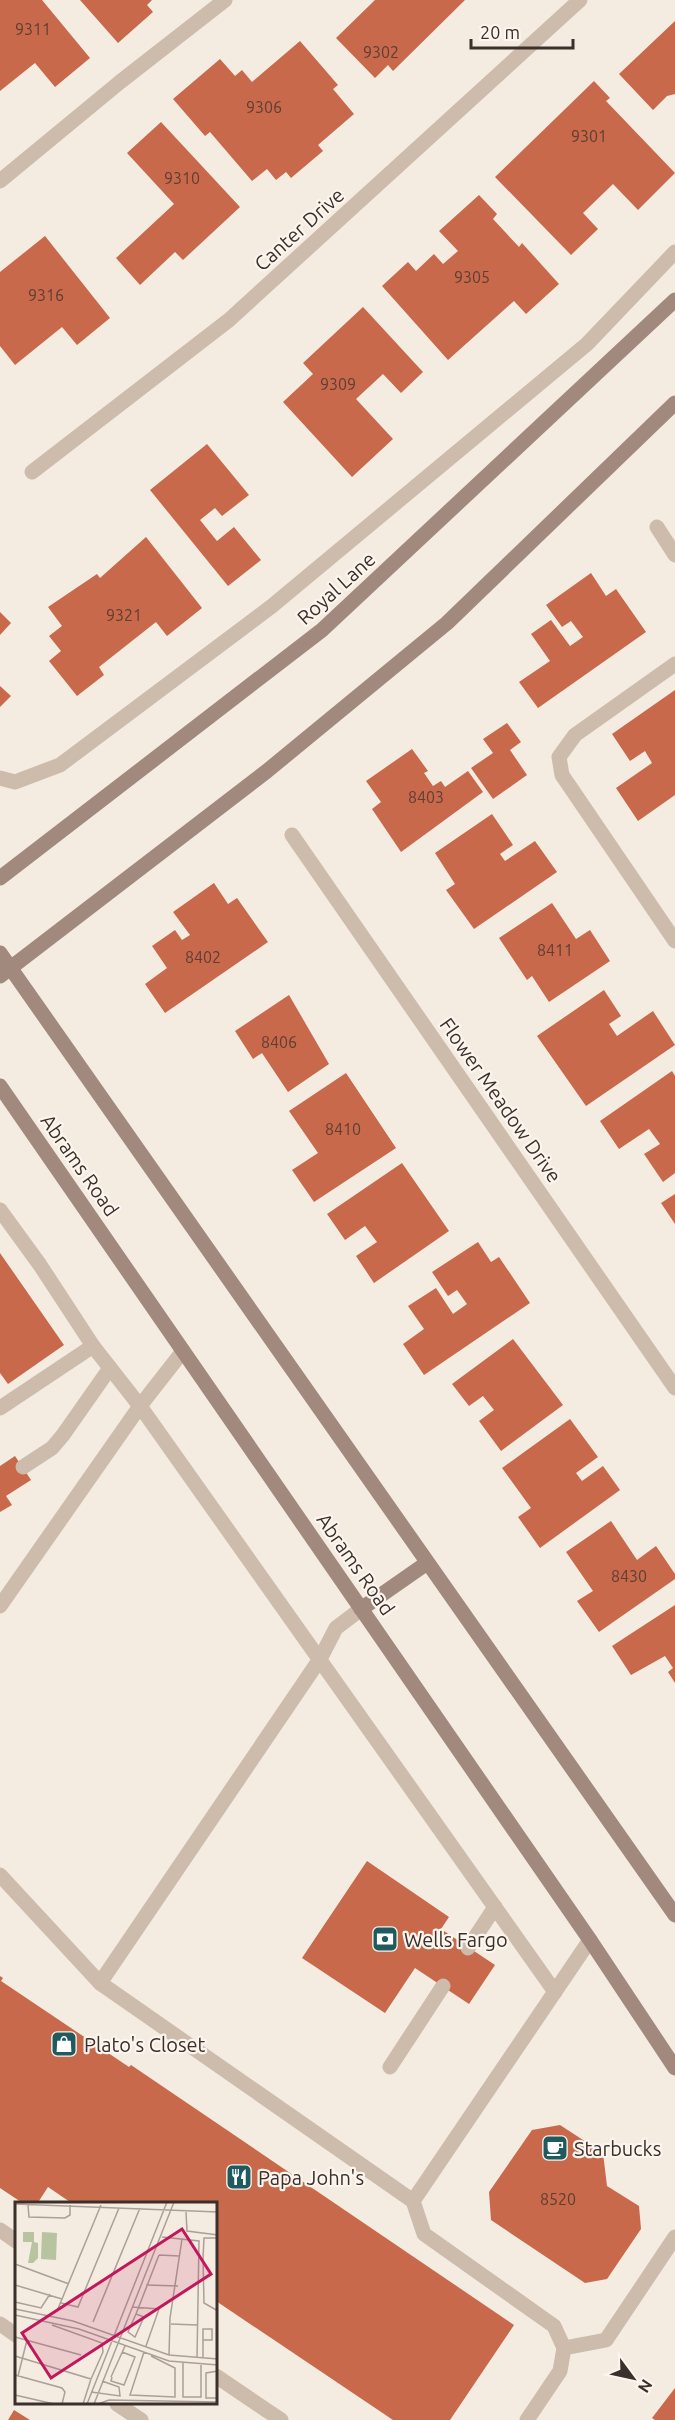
<svg xmlns="http://www.w3.org/2000/svg" width="675" height="2420" viewBox="0 0 675 2420" font-family="Ubuntu,sans-serif">
  <style>
    .building { fill: #c8694b }
    .lines { fill: none; stroke-linecap: round; stroke-linejoin: round }
    .service { stroke: #cdbbac; stroke-width: 15 }
    .minor { stroke: #cdbbac; stroke-width: 15 }
    .secondary { stroke: #a18a7d; stroke-width: 15 }
    .labels { text-anchor: middle; dominant-baseline: central; stroke-width: 4.5; stroke-linejoin: round; paint-order: stroke }
    .number-label { font-size: 16px; fill: #5e3e33 }
    .street-label { font-size: 20px; fill: #3b302b; stroke: #fbf5ee }
    .poi-label { font-size: 20px; fill: #3b302b; stroke: #fbf5ee; text-anchor: start }
    .inset-road { fill: none; stroke: #aaa098; stroke-width: 1.5 }
    .view { fill: #c2185b; fill-opacity: 0.15; stroke: #c2185b; stroke-width: 3 }
    .inset-edge { fill: none; stroke: #3b302b; stroke-width: 3 }
  </style>
  <rect width="100%" height="100%" fill="#f4ebe1"/>
  <g class="building">
    <polygon points="0,0 42,0 90,58 55,87 35,63 0,91"/>
    <polygon points="80,0 152,0 147,5 153,12 118,43"/>
    <polygon points="375,0 465,0 393,71 388,65 375,78 336,38"/>
    <polygon points="675,21 675,94 667,96 653,110 619,74"/>
    <polygon points="300,41 338,85 333,89 354,114 318,145 323,151 291,178 286,172 276,180 267,169 252,181 210,132 205,136 173,99 220,59 235,76 242,70 252,82"/>
    <polygon points="594,81 610,98 606,101 675,173 638,210 613,184 583,213 598,229 571,255 495,177"/>
    <polygon points="161,122 240,207 183,260 175,252 140,285 116,258 174,204 127,153"/>
    <polygon points="479,195 497,214 493,219 519,247 522,243 559,284 526,314 514,301 448,360 382,286 408,262 416,271 434,254 443,264 458,251 439,231"/>
    <polygon points="45,236 110,318 77,345 62,327 15,365 0,346 0,272"/>
    <polygon points="363,307 423,372 401,393 383,374 356,399 393,439 352,477 283,402 313,374 303,363"/>
    <polygon points="207,444 249,495 222,516 215,508 200,520 217,541 234,527 261,560 228,586 150,490"/>
    <polygon points="146,537 202,608 167,636 156,622 99,667 104,675 77,696 49,661 61,651 49,636 62,626 48,607 97,574 100,578"/>
    <polygon points="591,573 606,596 616,589 646,632 538,708 519,682 550,661 531,634 551,620 570,646 583,637 571,621 562,627 546,605"/>
    <polygon points="0,612 11,623 0,635"/>
    <polygon points="0,686 11,696 0,707"/>
    <polygon points="675,690 675,795 638,821 616,788 652,763 645,751 630,761 612,734"/>
    <polygon points="507,723 521,742 510,750 527,775 493,799 471,768 493,753 483,739"/>
    <polygon points="412,749 428,771 424,773 433,786 441,781 445,787 468,771 483,792 401,852 372,809 381,802 366,781"/>
    <polygon points="492,814 513,845 500,854 505,861 535,841 557,872 474,929 446,890 455,884 435,853"/>
    <polygon points="214,883 228,904 237,898 268,942 165,1013 145,984 167,968 152,946 175,930 182,940 190,935 173,912"/>
    <polygon points="552,903 576,939 590,930 610,961 549,1002 532,976 527,980 499,938"/>
    <polygon points="604,990 621,1016 609,1024 617,1036 653,1011 675,1045 586,1106 537,1036"/>
    <polygon points="289,995 329,1064 288,1092 262,1053 253,1059 235,1031"/>
    <polygon points="672,1071 675,1076 675,1173 663,1182 644,1154 660,1144 649,1129 619,1149 600,1121"/>
    <polygon points="346,1073 396,1148 314,1202 292,1170 318,1153 289,1111"/>
    <polygon points="402,1163 449,1231 374,1283 356,1256 377,1242 365,1226 345,1240 327,1214"/>
    <polygon points="675,1194 675,1224 661,1203"/>
    <polygon points="478,1242 491,1262 499,1257 530,1303 424,1375 403,1344 424,1329 408,1306 436,1288 453,1314 467,1304 457,1290 448,1296 432,1272"/>
    <polygon points="0,1253 64,1345 8,1384 0,1373"/>
    <polygon points="513,1339 563,1405 501,1451 479,1421 494,1410 483,1396 469,1406 452,1384"/>
    <polygon points="570,1419 598,1457 576,1473 582,1481 603,1466 620,1490 540,1548 518,1517 531,1508 502,1468"/>
    <polygon points="15,1456 31,1480 6,1496 12,1505 0,1512 0,1466"/>
    <polygon points="611,1521 637,1560 656,1546 675,1574 675,1579 599,1632 577,1601 593,1591 566,1552"/>
    <polygon points="675,1605 675,1683 668,1672 673,1668 665,1656 631,1675 612,1646"/>
    <polygon points="367,1861 449,1917 441,1929 495,1965 469,2004 415,1968 385,2013 302,1958"/>
    <polygon points="0,1976 3,1978 1,1981 129,2067 131,2065 514,2325 450,2420 393,2420 216,2301 216,2204 73,2204 48,2187 37,2204 24,2204 0,2188"/>
    <polygon points="560,2125 603,2153 607,2186 639,2206 641,2229 607,2279 585,2283 491,2220 489,2192 532,2130"/>
    <polygon points="675,2388 675,2420 655,2420 652,2418"/>
    <polygon points="14,2410 30,2420 8,2420"/>
  </g>
  <g class="lines">
    <g class="service">
      <polyline points="0,181 120,82 225,0"/>
      <polyline points="675,664 575,735 559,757 562,775 675,941"/>
      <polyline points="0,778 15,782 60,765 272,606 587,344 675,252"/>
      <polyline points="0,1210 40,1265 93,1346 0,1408"/>
      <polyline points="93,1346 140,1406 555,1992"/>
      <polyline points="23,1467 52,1448 63,1435 110,1368"/>
      <polyline points="0,1606 140,1406 183,1351"/>
      <polyline points="0,1875 100,1983 413,2201 424,2234 554,2326 564,2348 560,2371 527,2420"/>
      <polyline points="468,1948 495,1907"/>
      <polyline points="100,1983 320,1659 336,1628 361,1609"/>
      <polyline points="390,2067 443,1986"/>
      <polyline points="413,2201 590,1940"/>
      <polyline points="0,2230 16,2241"/>
      <polyline points="0,2324 16,2335"/>
      <polyline points="564,2348 606,2340 675,2237"/>
      <polyline points="216,2376 281,2420"/>
      <polyline points="117,2404 141,2420"/>
    </g>
    <g class="minor">
      <polyline points="32,472 229,320 580,0"/>
      <polyline points="657,527 675,555"/>
      <polyline points="292,835 675,1388"/>
    </g>
    <g class="secondary">
      <polyline points="0,878 322,630 675,300"/>
      <polyline points="0,953 675,1915"/>
      <polyline points="0,976 267,771 447,623 675,403"/>
      <polyline points="0,1086 590,1940 675,2068"/>
      <polyline points="361,1609 427,1563"/>
    </g>
  </g>
  <defs>
    <g id="bank-square" transform="scale(1.35)"><rect x="-9" y="-9" width="18" height="18" rx="4" fill="#1f5a5e" stroke="#fbf5ee"/><path d="M-6-4H6V4H-6ZM0-2.3a2.3 2.3 0 1 0 0 4.6a2.3 2.3 0 1 0 0-4.6Z" fill="#fff"/></g>
    <g id="shop-square" transform="scale(1.35)"><rect x="-9" y="-9" width="18" height="18" rx="4" fill="#1f5a5e" stroke="#fbf5ee"/><path d="M-5-2.5h2.3a2.7 3.5 0 0 1 5.4 0H5L5.5 6h-11ZM-1.5-2.5h3a1.5 2.3 0 0 0-3 0Z" fill="#fff"/></g>
    <g id="cafe-square" transform="scale(1.35)"><rect x="-9" y="-9" width="18" height="18" rx="4" fill="#1f5a5e" stroke="#fbf5ee"/><path d="M-5.5-4.5H6V0H3Q3 3.5 0 3.5H-2.5Q-5.5 3.5-5.5 0ZM3-3.2v2h1.7v-2ZM-6 4.5H4V6H-6Z" fill="#fff"/></g>
    <g id="restaurant-square" transform="scale(1.35)"><rect x="-9" y="-9" width="18" height="18" rx="4" fill="#1f5a5e" stroke="#fbf5ee"/><path d="M-5-6h1v4h1v-4h1v4h1v-4h1v5L-1.5 .5V6h-2V.5L-5-1ZM5-6V6H3V1.5H1.5Q1.5-4 5-6Z" fill="#fff"/></g>
  </defs>
  <g fill-rule="evenodd">
    <use href="#bank-square" x="385" y="1939"/>
    <use href="#shop-square" x="64" y="2044"/>
    <use href="#cafe-square" x="555" y="2148"/>
    <use href="#restaurant-square" x="239" y="2177"/>
  </g>
  <g class="labels">
    <g class="number-label">
      <text x="33" y="29">9311</text>
      <text x="381" y="52">9302</text>
      <text x="264" y="107">9306</text>
      <text x="589" y="136">9301</text>
      <text x="182" y="178">9310</text>
      <text x="472" y="277">9305</text>
      <text x="46" y="295">9316</text>
      <text x="338" y="384">9309</text>
      <text x="124" y="615">9321</text>
      <text x="426" y="797">8403</text>
      <text x="555" y="950">8411</text>
      <text x="203" y="957">8402</text>
      <text x="279" y="1042">8406</text>
      <text x="343" y="1129">8410</text>
      <text x="629" y="1576">8430</text>
      <text x="558" y="2199">8520</text>
    </g>
    <g class="street-label">
      <text transform="translate(299 229) rotate(-42)">Canter Drive</text>
      <text transform="translate(336 588) rotate(-42)">Royal Lane</text>
      <text transform="translate(501 1100) rotate(55)">Flower Meadow Drive</text>
      <text transform="translate(80 1165) rotate(55)">Abrams Road</text>
      <text transform="translate(356 1564) rotate(55)">Abrams Road</text>
    </g>
    <g class="poi-label">
      <text x="404" y="1939">Wells Fargo</text>
      <text x="84" y="2044">Plato's Closet</text>
      <text x="574" y="2148">Starbucks</text>
      <text x="258" y="2177">Papa John's</text>
    </g>
  </g>
  <g transform="translate(15 2202)">
    <rect width="202" height="202" fill="#f4ebe1"/>
    <path d="M 8,30 L 19,30 L 19,40 L 23,41 L 23,56 L 18,61 L 13,61 L 17,40 L 8,40 ZM 27,30 L 42,31 L 41,58 L 26,57 Z" fill="#b8c4a0"/>
    <path class="inset-road" d="M 0,2 L 203,10M 13,3 L 14,15 L 50,16 L 55,13 L 55,3M 171,10 L 172,29 L 203,33M 147,35 L 184,39 L 182,156M 203,36 L 189,36 L 188,57 L 189,101 L 203,109M 144,53 L 164,54M 0,62 L 54,82M 0,83 L 47,97M 131,83 L 163,84M 0,100 L 26,106 L 35,92M 46,101 L 63,105 L 104,6M 117,105 L 144,107 L 131,144M 0,107 L 58,119 L 154,153 L 203,157M 42,109 L 86,3M 121,112 L 144,53M 121,112 L 129,115 L 120,135 L 113,130 ZM 0,113 L 64,127 L 154,159 L 203,163M 78,120 L 125,6M 156,122 L 182,123M 0,135 L 66,153M 129,150 L 115,193 L 160,195 L 160,166 L 136,154M 154,153 L 155,116 L 167,37M 0,154 L 76,177 L 88,150 L 87,141 L 37,123M 188,156 L 188,127 L 197,127 L 197,138 L 188,138M 168,161 L 168,195 L 186,195 L 186,163M 203,169 L 191,171 L 191,196 L 203,196M 0,173 L 47,186 L 50,190 L 47,202M 3,174 L 12,138M 96,175 L 110,144M 97,175 L 96,179 L 109,183 L 120,155 L 107,150M 76,190 L 105,194 L 104,185 L 87,179M 0,193 L 39,202M 68,202 L 76,177M 72,202 L 152,0M 79,202 L 159,0M 83,202 L 94,198 L 203,200"/>
    <path class="view" d="M 167,27 L 196,72 L 36,176 L 7,131 Z"/>
    <rect width="202" height="202" class="inset-edge"/>
  </g>
  <g transform="translate(633 2378) rotate(123)" stroke="#fbf5ee" stroke-width="4.5" paint-order="stroke">
  <path d="M0-4.5L10 22L0 15L-10 22Z" fill="#3b302b"/>
  <text y="-9" font-size="16" font-weight="bold" text-anchor="middle" fill="#3b302b">N</text>
  </g>
  <path d="M471 39v9h102v-9" fill="none" stroke="#3b302b" stroke-width="3"/>
  <text x="480" y="39" font-size="18" fill="#3b302b" stroke="#fbf5ee" stroke-width="4.5" paint-order="stroke">20 m</text>
</svg>
